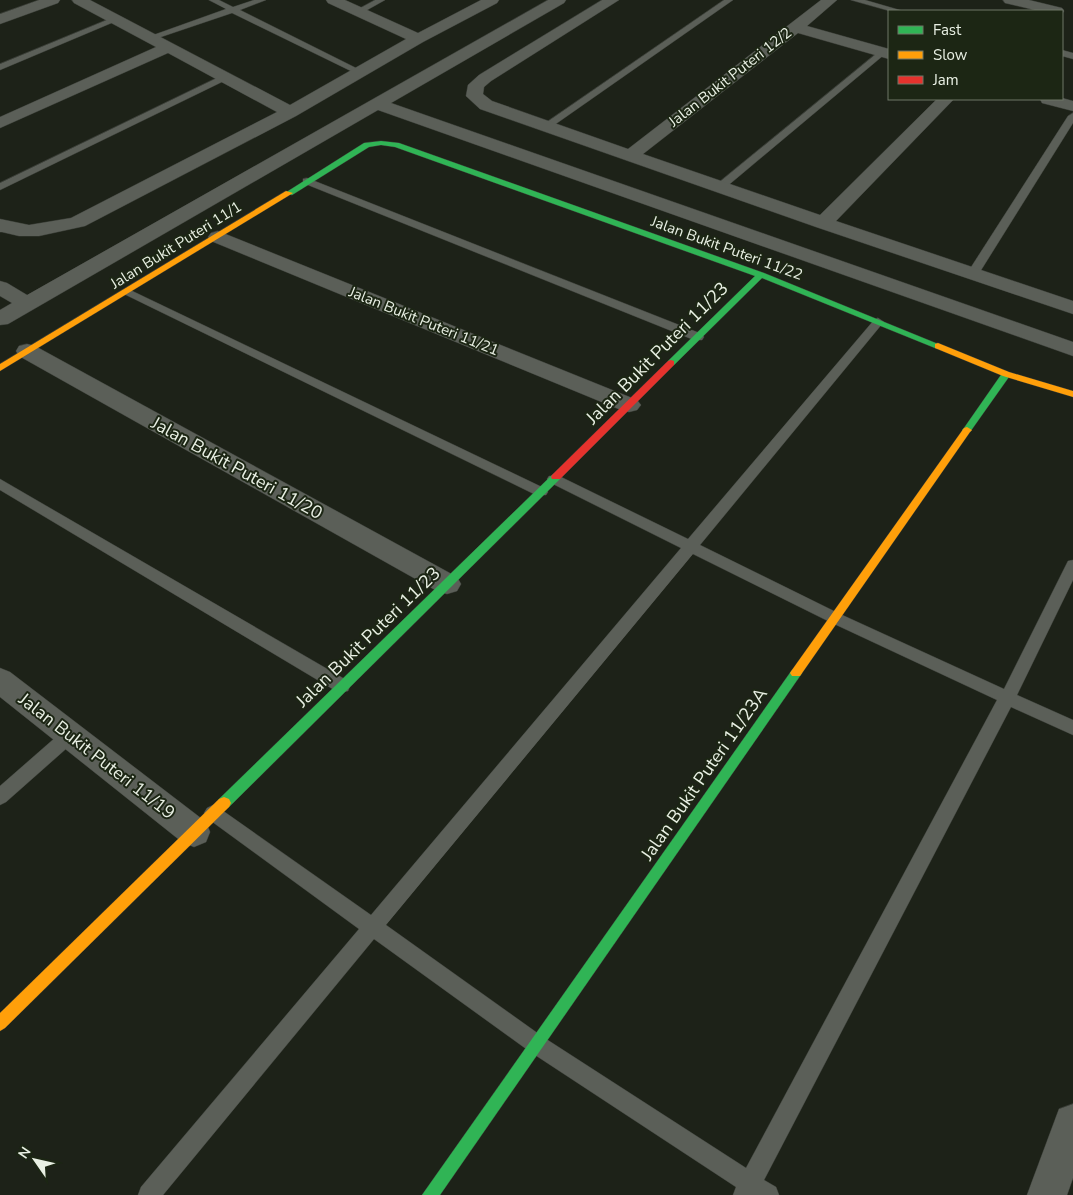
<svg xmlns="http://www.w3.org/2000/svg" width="1073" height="1195" viewBox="0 0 1073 1195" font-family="'Nunito Sans',sans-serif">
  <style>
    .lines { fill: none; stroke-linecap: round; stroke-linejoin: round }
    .lane-casing { stroke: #383c35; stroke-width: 1 }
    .street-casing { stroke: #383c35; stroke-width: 1 }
    .fast-casing { stroke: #383c35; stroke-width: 1 }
    .slow-casing { stroke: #383c35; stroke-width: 1 }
    .jam-casing { stroke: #383c35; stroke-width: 1 }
    .lane { fill: #5b5f58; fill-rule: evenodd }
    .street { fill: #5b5f58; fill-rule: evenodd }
    .fast { fill: #30b455; fill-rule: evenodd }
    .slow { fill: #ff9f0a; fill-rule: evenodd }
    .jam { fill: #e5322d; fill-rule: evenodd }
    .labels { text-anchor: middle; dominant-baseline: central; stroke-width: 4; stroke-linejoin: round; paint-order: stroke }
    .far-street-label { font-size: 15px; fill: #e9f0e4; stroke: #1c2614 }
    .street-label { font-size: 18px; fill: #e9f0e4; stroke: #1c2614 }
  </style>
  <rect width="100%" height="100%" fill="#1d2218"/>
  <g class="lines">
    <g class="lane-casing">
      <g id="lane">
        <polygon points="209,0 219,0 233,7 254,0 266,0 240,10 364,72 360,75 357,74 232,13 152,40 145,38 226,9"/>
        <polygon points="375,0 385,0 360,14 353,12"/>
        <polygon points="724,0 733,0 550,128 544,128 544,124"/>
        <polygon points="851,0 865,0 903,11 890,11"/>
        <polygon points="114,17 121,19 0,70 0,64"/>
        <polygon points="882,49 886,52 885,54 725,188 717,188 717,184"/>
        <polygon points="1062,50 1073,53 1073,59 1062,56"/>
        <polygon points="223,75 226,76 226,80 0,190 0,183"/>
        <polygon points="1073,113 1073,123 978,275 976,277 968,277 966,275 1068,116"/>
        <polygon points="307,178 702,334 704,337 702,340 694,340 303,183 303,179"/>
        <polygon points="128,289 546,489 548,492 546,495 536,495 124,294 122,292"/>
        <path d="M 878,318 L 884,322 L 882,324 L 700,545 L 840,614 L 1004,689 L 1068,561 L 1073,560 L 1073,580 L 1017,695 L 1073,720 L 1073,735 L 1011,707 L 764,1180 L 776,1187 L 779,1195 L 733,1195 L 736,1187 L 529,1051 L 374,939 L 163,1195 L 138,1195 L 141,1187 L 359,929 L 207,818 L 204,813 L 207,808 L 213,805 L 219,808 L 371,915 L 681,548 L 549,482 L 547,479 L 549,476 L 559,476 L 688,539 L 874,320 ZM 693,554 L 830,622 L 997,700 L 746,1168 L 543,1037 L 386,925 Z"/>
        <polygon points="0,479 348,681 350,686 348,691 342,692 336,691 0,490"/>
        <polygon points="70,728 76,730 78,735 76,740 6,802 0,805 0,786 64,730"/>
      </g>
    </g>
    <g class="street-casing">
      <g id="street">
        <polygon points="39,0 60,0 58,3 0,24 0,14"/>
        <polygon points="72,0 90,0 290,105 406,39 328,3 326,0 345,0 418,33 481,0 499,0 497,3 423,42 296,116 85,226 39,236 19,236 2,232 0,232 0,219 29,225 71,218 277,112 168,53 0,128 0,117 156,47 74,3"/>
        <polygon points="548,0 566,0 564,3 391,103 1073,342 1073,356 378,110 8,324 0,325 0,310 12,303 0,296 0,281 7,283 27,295"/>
        <polygon points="602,0 619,0 491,81 484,87 483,94 492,101 628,149 821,0 837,0 807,26 889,49 889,59 798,33 643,154 820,215 937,99 954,99 836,221 1073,301 1073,314 816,227 480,109 466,96 468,85 479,75"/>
        <polygon points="1003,0 1029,0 1062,8 1064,11 1062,14 1062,11 1039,11 1005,3"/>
        <polygon points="1062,98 1073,101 1073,111 1042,103 1040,99"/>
        <polygon points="218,231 637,400 641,405 637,410 629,412 621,410 211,241 208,237 211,233"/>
        <polygon points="27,344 35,346 457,577 461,584 457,591 447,594 437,591 19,356 16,351 19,346"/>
        <polygon points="0,668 10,672 206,822 210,832 206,842 194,847 182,842 0,697"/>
        <polygon points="1073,1104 1073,1178 1067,1195 1027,1195 1059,1109"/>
      </g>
    </g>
    <g class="fast-casing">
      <g id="fast">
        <polygon points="381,141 399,143 764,273 943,346 938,349 935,348 762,278 674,365 668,365 668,361 755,276 395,147 381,145 369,147 292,195 285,193 364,143"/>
        <polygon points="1006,371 1011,374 970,432 964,432 962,430 964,428 1003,372"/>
        <polygon points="556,474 561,477 560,479 229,807 224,809 219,807 217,803 219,799 552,475"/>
        <polygon points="796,668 800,670 802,673 800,676 440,1195 422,1195 792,670"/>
      </g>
    </g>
    <g class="slow-casing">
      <g id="slow">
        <polygon points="286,191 293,193 0,371 0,364"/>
        <polygon points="938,343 1009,372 1073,391 1073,397 1003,376 935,348 935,344"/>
        <polygon points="967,427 972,430 970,432 800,676 792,676 790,673 792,670 964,428"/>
        <polygon points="224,797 229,799 231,803 229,807 5,1028 0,1031 0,1013 219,799"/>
      </g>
    </g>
    <g class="jam-casing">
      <polygon id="jam" points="671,360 674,361 674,365 560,479 552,479 551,477 552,475 668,361"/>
    </g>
    <use href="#lane" class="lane"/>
    <use href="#street" class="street"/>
    <use href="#fast" class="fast"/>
    <use href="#slow" class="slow"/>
    <use href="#jam" class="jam"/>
  </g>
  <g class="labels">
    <g class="far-street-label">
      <text transform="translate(730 77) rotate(-38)">Jalan Bukit Puteri 12/2</text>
      <text transform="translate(176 245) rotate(-32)">Jalan Bukit Puteri 11/1</text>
      <text transform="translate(727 248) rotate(20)">Jalan Bukit Puteri 11/22</text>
      <text transform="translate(424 321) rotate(22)">Jalan Bukit Puteri 11/21</text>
    </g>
    <g class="street-label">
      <text transform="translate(657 353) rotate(-45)">Jalan Bukit Puteri 11/23</text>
      <text transform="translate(237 468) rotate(29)">Jalan Bukit Puteri 11/20</text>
      <text transform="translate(368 637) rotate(-44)">Jalan Bukit Puteri 11/23</text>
      <text transform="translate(97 756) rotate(38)">Jalan Bukit Puteri 11/19</text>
      <text transform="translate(704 774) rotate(-55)">Jalan Bukit Puteri 11/23A</text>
    </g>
  </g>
  <rect x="888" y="10" width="175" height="90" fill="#1c2614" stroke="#6e7767"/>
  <rect x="898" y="26" width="25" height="8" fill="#30b455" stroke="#6e7767"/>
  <text x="933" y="35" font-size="15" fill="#e9f0e4">Fast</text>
  <rect x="898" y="51" width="25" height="8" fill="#ff9f0a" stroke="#6e7767"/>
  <text x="933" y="60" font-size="15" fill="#e9f0e4">Slow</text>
  <rect x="898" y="76" width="25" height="8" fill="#e5322d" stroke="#6e7767"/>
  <text x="933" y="85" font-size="15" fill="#e9f0e4">Jam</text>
  <g transform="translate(35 1160) rotate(304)" stroke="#1c2614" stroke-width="4" paint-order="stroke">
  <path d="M0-4L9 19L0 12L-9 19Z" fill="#e9f0e4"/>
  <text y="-8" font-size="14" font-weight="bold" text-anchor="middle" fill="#e9f0e4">N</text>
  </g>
</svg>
